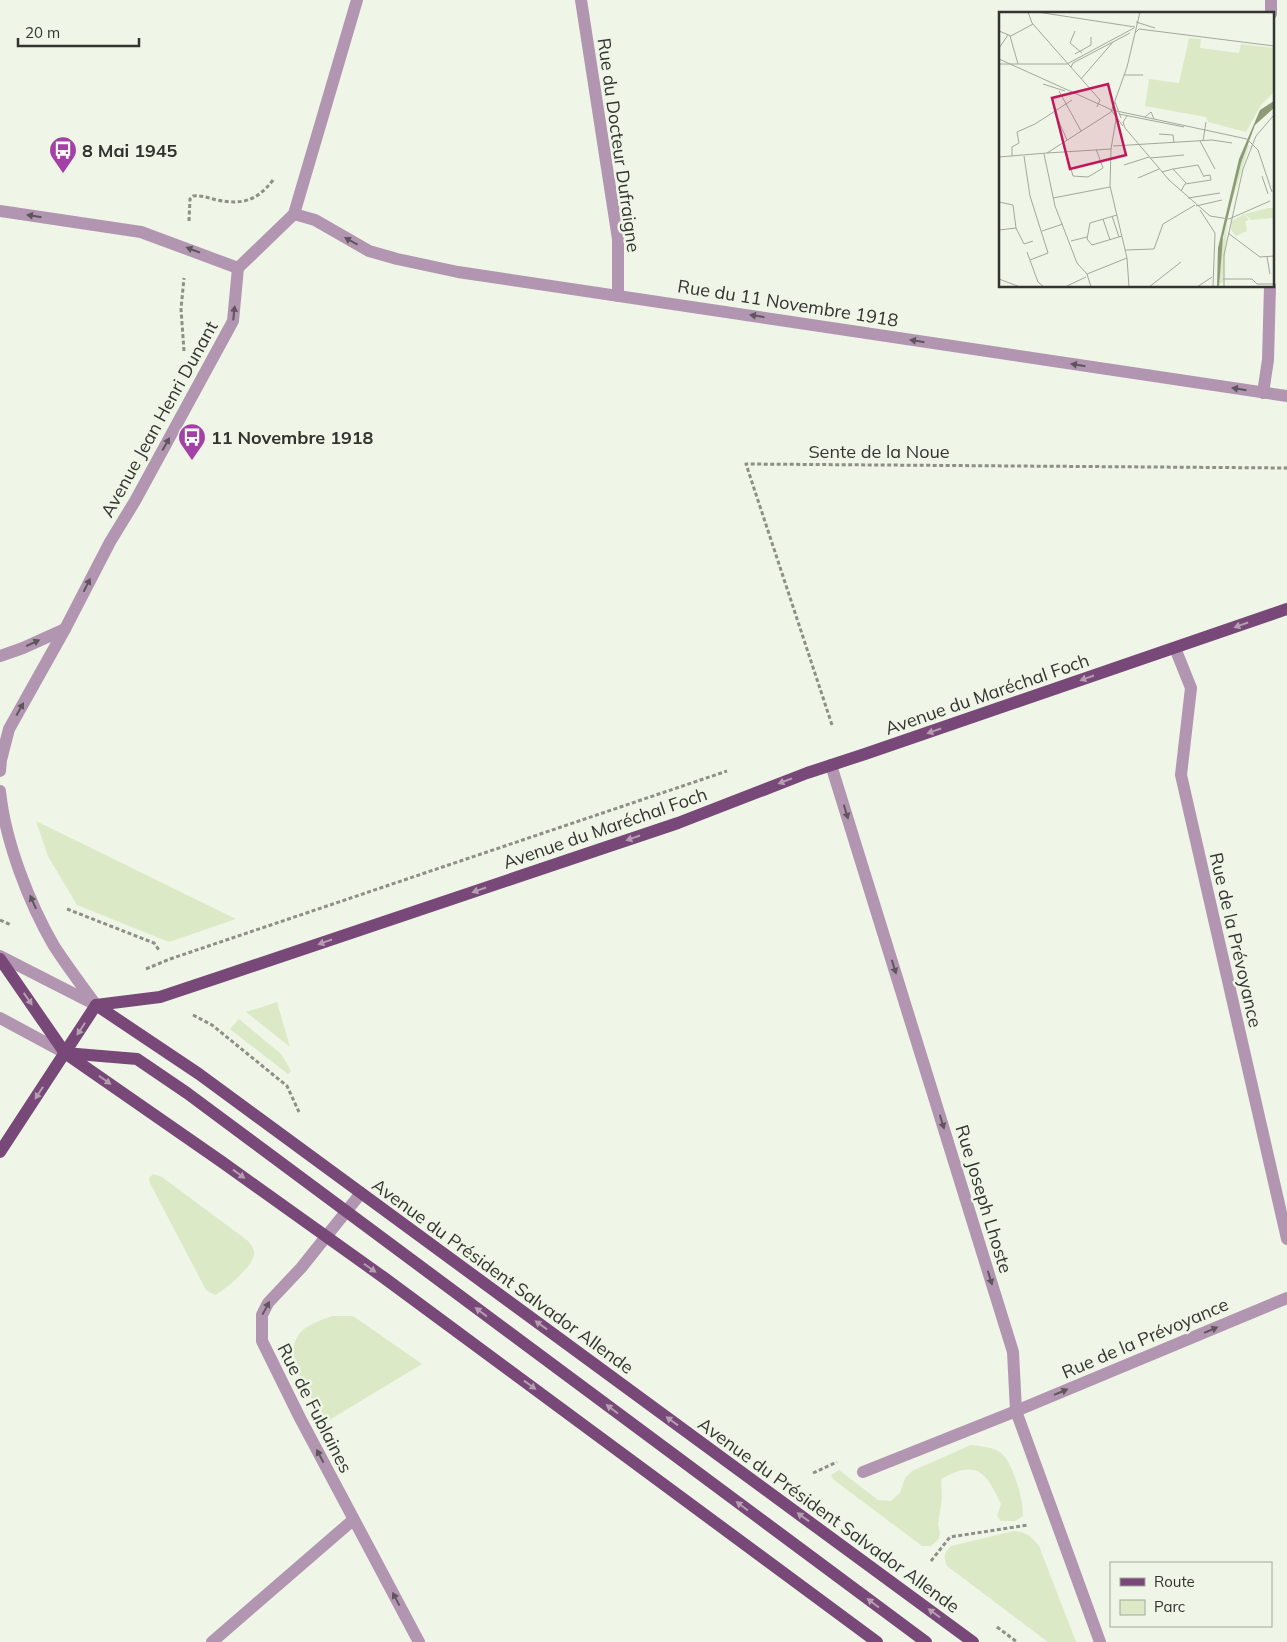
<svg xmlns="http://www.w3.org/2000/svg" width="1287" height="1642" viewBox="0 0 1287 1642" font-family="Mulish,sans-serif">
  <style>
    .green { fill: #dbe9c6 }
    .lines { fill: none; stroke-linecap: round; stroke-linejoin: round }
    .path { stroke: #8c9087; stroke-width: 3; stroke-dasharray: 4 2.5; stroke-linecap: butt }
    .minor { stroke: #b195b1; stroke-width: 12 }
    .major { stroke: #784879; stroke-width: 12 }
    .oneway { fill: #5e565c }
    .oneway2 { fill: #b49eb0 }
    .labels { text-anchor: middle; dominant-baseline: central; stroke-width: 5; stroke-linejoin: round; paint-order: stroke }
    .street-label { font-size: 18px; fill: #32342f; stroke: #eff5e7 }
    .poi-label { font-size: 18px; font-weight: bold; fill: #32342f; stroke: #eff5e7; text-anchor: start }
    .inset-road { fill: none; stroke: #a3a89d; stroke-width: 1 }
    .view { fill: #c2185b; fill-opacity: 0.15; stroke: #c2185b; stroke-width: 2.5 }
    .inset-edge { fill: none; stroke: #32342f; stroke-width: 2.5 }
  </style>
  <rect width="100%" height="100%" fill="#eff5e7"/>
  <g class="green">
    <polygon points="36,821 236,919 169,942 77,905 48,856"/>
    <polygon points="277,1002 290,1047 246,1012"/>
    <polygon points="239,1019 281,1054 291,1071 288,1074 230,1029"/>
    <path d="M 153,1174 L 162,1177 L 248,1241 C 251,1245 255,1250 254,1255 C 252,1267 225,1290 215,1295 L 206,1290 L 150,1183 L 149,1178 Z"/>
    <path d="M 332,1316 L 353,1316 L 422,1364 L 326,1422 C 314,1400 280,1356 300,1333 C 308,1324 322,1320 332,1316 Z"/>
    <path d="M 971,1445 C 980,1446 993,1447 1001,1453 C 1013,1462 1024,1502 1023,1516 L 1015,1521 L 1001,1521 L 997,1516 L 1001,1504 C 986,1472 977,1459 941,1479 L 942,1499 L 938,1524 L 940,1534 L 938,1540 L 931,1546 L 922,1546 L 834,1480 L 831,1475 L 839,1470 L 878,1500 L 891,1501 L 900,1493 L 905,1478 L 912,1471 Z"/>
    <path d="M 1014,1531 C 1026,1532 1031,1536 1039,1546 L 1076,1642 L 1048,1642 L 947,1566 C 943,1557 944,1552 951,1546 Z"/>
  </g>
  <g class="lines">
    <g class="path">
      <path d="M 189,221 L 190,199 L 193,196 C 201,195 209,198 217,200 C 242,205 257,201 273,180"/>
      <polyline points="184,351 181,309 184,278"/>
      <polyline points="832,725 746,464 1287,468"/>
      <polyline points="67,909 154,943 159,950"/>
      <polyline points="0,920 11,925"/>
      <polyline points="146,969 170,959 727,771"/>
      <polyline points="193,1015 212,1025 287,1086 299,1112"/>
      <polyline points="813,1473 837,1462"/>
      <polyline points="931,1561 950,1537 1028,1525"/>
      <polyline points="997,1627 1017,1642"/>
    </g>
    <g class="minor">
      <polyline points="581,0 618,239 618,296"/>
      <polyline points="1271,14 1271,0"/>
      <polyline points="0,211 141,232 238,268"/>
      <polyline points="294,214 315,220 369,251 397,259 458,272 1287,396"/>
      <polyline points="1263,393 1268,360 1270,286"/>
      <polyline points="1175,648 1191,688 1181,775 1287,1239"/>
      <polyline points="0,656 23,648 65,629"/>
      <polyline points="831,765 1013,1352 1016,1411 1100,1642"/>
      <polyline points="0,771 1,760 9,729 65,629 110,542 135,501 233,321 238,268 294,214 357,0"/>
      <path d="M 0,791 C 5,841 29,903 54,946 C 67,966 82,986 96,1005"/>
      <polyline points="0,956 94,1004"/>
      <polyline points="0,1018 65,1053"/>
      <polyline points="361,1193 301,1268 268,1303 262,1315 262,1341 300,1418 419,1642"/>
      <polyline points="863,1472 1016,1411 1287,1298"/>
      <polyline points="212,1642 353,1520"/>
    </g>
    <g class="major">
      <polyline points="0,959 65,1053 222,1162 383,1277 877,1642"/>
      <polyline points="96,1005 199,1074 973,1642"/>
      <polyline points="65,1053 137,1059 187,1093 926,1642"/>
      <polyline points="0,1152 96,1005 160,997 223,976 678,823 807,773 865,754 1287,609"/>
    </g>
  </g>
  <defs><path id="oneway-solid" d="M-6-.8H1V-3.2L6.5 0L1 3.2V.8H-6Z" transform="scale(1.25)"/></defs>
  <g class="oneway">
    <use href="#oneway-solid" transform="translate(34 216) rotate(-171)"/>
    <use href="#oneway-solid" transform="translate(351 241) rotate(-151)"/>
    <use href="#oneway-solid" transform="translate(193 250) rotate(-159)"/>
    <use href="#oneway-solid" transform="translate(234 313) rotate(-84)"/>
    <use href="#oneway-solid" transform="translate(757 316) rotate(-171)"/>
    <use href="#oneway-solid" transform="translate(917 341) rotate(-171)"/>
    <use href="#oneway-solid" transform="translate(1078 365) rotate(-171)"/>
    <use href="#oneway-solid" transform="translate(1239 389) rotate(-171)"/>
    <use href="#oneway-solid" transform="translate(166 444) rotate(-61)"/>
    <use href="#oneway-solid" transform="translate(87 585) rotate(-63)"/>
    <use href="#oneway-solid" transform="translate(33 643) rotate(-25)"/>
    <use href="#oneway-solid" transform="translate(20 709) rotate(-61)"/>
    <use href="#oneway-solid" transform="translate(846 812) rotate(73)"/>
    <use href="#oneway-solid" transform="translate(33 902) rotate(-114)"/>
    <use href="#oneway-solid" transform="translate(894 967) rotate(73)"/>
    <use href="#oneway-solid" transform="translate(942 1122) rotate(73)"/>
    <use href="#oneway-solid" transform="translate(990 1278) rotate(73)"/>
    <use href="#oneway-solid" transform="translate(266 1308) rotate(-62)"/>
    <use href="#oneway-solid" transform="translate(1211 1330) rotate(-23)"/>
    <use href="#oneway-solid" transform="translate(1061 1392) rotate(-23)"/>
    <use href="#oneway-solid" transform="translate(320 1456) rotate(-118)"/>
    <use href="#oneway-solid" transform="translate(396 1599) rotate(-118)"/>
  </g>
  <g class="oneway2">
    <use href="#oneway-solid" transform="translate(1241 625) rotate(161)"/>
    <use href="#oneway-solid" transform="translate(1087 678) rotate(161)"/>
    <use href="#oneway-solid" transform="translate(934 731) rotate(161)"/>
    <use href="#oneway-solid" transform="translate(785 781) rotate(159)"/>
    <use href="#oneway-solid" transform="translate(633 838) rotate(161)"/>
    <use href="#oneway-solid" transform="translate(479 890) rotate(161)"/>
    <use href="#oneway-solid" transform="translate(325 942) rotate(161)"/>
    <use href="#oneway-solid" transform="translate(28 999) rotate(55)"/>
    <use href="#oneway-solid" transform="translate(81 1029) rotate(123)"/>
    <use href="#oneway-solid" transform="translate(105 1080) rotate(35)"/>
    <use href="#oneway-solid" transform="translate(39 1093) rotate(123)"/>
    <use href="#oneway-solid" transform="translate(239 1174) rotate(36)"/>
    <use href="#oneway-solid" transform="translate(370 1268) rotate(35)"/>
    <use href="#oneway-solid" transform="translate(481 1312) rotate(-143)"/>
    <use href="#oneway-solid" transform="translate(541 1325) rotate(-144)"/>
    <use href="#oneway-solid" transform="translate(530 1385) rotate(36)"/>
    <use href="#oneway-solid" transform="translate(612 1409) rotate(-143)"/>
    <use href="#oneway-solid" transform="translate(672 1421) rotate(-144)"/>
    <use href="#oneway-solid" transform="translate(742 1506) rotate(-143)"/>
    <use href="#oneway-solid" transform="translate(803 1517) rotate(-144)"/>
    <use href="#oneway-solid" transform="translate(873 1603) rotate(-143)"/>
    <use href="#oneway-solid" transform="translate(934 1613) rotate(-144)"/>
  </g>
  <defs>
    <g id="bus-pin" transform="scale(1.4375)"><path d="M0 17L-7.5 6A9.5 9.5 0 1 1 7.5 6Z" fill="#a441a7" stroke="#eff5e7"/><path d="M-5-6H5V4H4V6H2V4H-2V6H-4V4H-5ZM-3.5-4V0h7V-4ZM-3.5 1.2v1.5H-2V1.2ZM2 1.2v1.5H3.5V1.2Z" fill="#fff"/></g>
  </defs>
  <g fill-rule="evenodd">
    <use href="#bus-pin" x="63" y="150"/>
    <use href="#bus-pin" x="192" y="437"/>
  </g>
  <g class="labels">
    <g class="street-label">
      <text transform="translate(619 145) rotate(82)">Rue du Docteur Dufraigne</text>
      <text transform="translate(788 303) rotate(9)">Rue du 11 Novembre 1918</text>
      <text transform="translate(159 419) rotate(-61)">Avenue Jean Henri Dunant</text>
      <text x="879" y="451">Sente de la Noue</text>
      <text transform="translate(987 694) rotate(-19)">Avenue du Maréchal Foch</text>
      <text transform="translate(605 828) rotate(-19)">Avenue du Maréchal Foch</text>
      <text transform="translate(1236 940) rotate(77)">Rue de la Prévoyance</text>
      <text transform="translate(984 1199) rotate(73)">Rue Joseph Lhoste</text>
      <text transform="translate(503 1276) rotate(36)">Avenue du Président Salvador Allende</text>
      <text transform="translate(1145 1338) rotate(-23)">Rue de la Prévoyance</text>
      <text transform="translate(315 1408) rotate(63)">Rue de Fublaines</text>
      <text transform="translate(829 1515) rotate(36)">Avenue du Président Salvador Allende</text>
    </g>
    <g class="poi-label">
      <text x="82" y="150">8 Mai 1945</text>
      <text x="211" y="437">11 Novembre 1918</text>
    </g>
  </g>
  <g transform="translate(999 12)">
    <rect width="275" height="275" fill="#eff5e7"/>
    <path d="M 190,26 L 202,27 L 201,36 L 240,41 L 242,32 L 275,36 L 275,80 L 262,93 L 247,120 L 209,110 L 207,105 L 146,94 L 150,67 L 180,71 ZM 248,132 L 250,134 L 228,206 L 241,154 ZM 269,196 L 275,196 L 275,209 L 274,206 L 252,208 L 246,202 ZM 245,202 L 250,208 L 246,209 L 248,219 L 237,224 L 232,218 L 233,209 ZM 228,209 L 224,271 L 220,271 L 220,250 Z" fill="#dbe9c6"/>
    <path d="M 275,89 L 275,96 L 256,113 L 242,151 L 224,225 L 220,275 L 218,275 L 219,236 L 240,147 L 261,98 Z" fill="#8c9a76"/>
    <path class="inset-road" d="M 29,0 L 33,11 L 101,88 L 98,95M 38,0 L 136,15M 137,10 L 156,16M 0,19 L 12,24 L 34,12M 76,19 L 71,31 L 83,41M 136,21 L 140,17 L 275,34M 11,24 L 19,52M 0,36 L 9,23M 76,42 L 92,33 L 92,25M 0,47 L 113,98M 0,52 L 68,52 L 135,16M 72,55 L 74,51 L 131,21M 125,63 L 144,63M 82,67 L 114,30M 44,72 L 66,79M 60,79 L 82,119M 116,90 L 122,106M 112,98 L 124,114M 113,98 L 248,127 L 259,138 L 273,180M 56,101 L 68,128M 120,102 L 185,115M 128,104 L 124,110 L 126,116 L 170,168 L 211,204 L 230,207 L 271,189M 146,105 L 152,100 L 155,107M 117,107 L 112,137 L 111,174 L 128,246 L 130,275M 160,122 L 174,123 L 175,131M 201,129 L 216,157M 204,129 L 207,110M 114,134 L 213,128 L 233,131M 67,140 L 74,164 L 89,165 L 104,156 L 97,137M 48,141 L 112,137M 45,142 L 56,194 L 78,251 L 88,262 L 92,275M 13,144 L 13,135 L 20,131 L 18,120 L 36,112 L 73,88M 25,144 L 31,184 L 49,241 L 31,248M 0,145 L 48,141 L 112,100 L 128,55 L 141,0M 151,146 L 185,143M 125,153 L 150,145M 174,157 L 199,153 L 205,165M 163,160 L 174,157 L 187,171M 263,164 L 269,182M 139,166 L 160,157M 182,179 L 186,172 L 212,168 L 211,163 L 205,164M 54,186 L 111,175M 189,186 L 221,181M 0,190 L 14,193 L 17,216 L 25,232 L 34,229M 197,194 L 223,188M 201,198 L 216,221 L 214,275M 118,203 L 91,211 L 88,227 L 93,233 L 123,224M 113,204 L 120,225M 104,207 L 111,228M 0,218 L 17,216M 43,219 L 64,212M 229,221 L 261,245 L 275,244M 72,229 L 88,225M 126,238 L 155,237 L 164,212 L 196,193M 28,240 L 39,270 L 45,275M 268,245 L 271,262M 88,262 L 128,246M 0,267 L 21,275M 224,267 L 253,267 L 258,272 L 275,272M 66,275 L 87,265M 150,275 L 182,250M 198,275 L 213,265M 225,275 L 225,243 L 244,157 L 257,124 L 275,103"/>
    <path class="view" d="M 109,72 L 127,143 L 71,157 L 53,86 Z"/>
    <rect width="275" height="275" class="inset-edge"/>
  </g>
  <rect x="1110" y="1562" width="162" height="65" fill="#eff5e7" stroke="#a3a89d"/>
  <rect x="1120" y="1578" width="25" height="8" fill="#784879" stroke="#a3a89d"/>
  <text x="1154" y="1587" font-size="15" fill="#32342f">Route</text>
  <rect x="1120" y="1600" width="25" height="15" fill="#dbe9c6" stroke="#a3a89d"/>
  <text x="1154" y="1612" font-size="15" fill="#32342f">Parc</text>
  <path d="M18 38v8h121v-8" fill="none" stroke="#32342f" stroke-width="2.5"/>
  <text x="25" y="38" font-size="15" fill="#32342f" stroke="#eff5e7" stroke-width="4" paint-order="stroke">20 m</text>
</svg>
